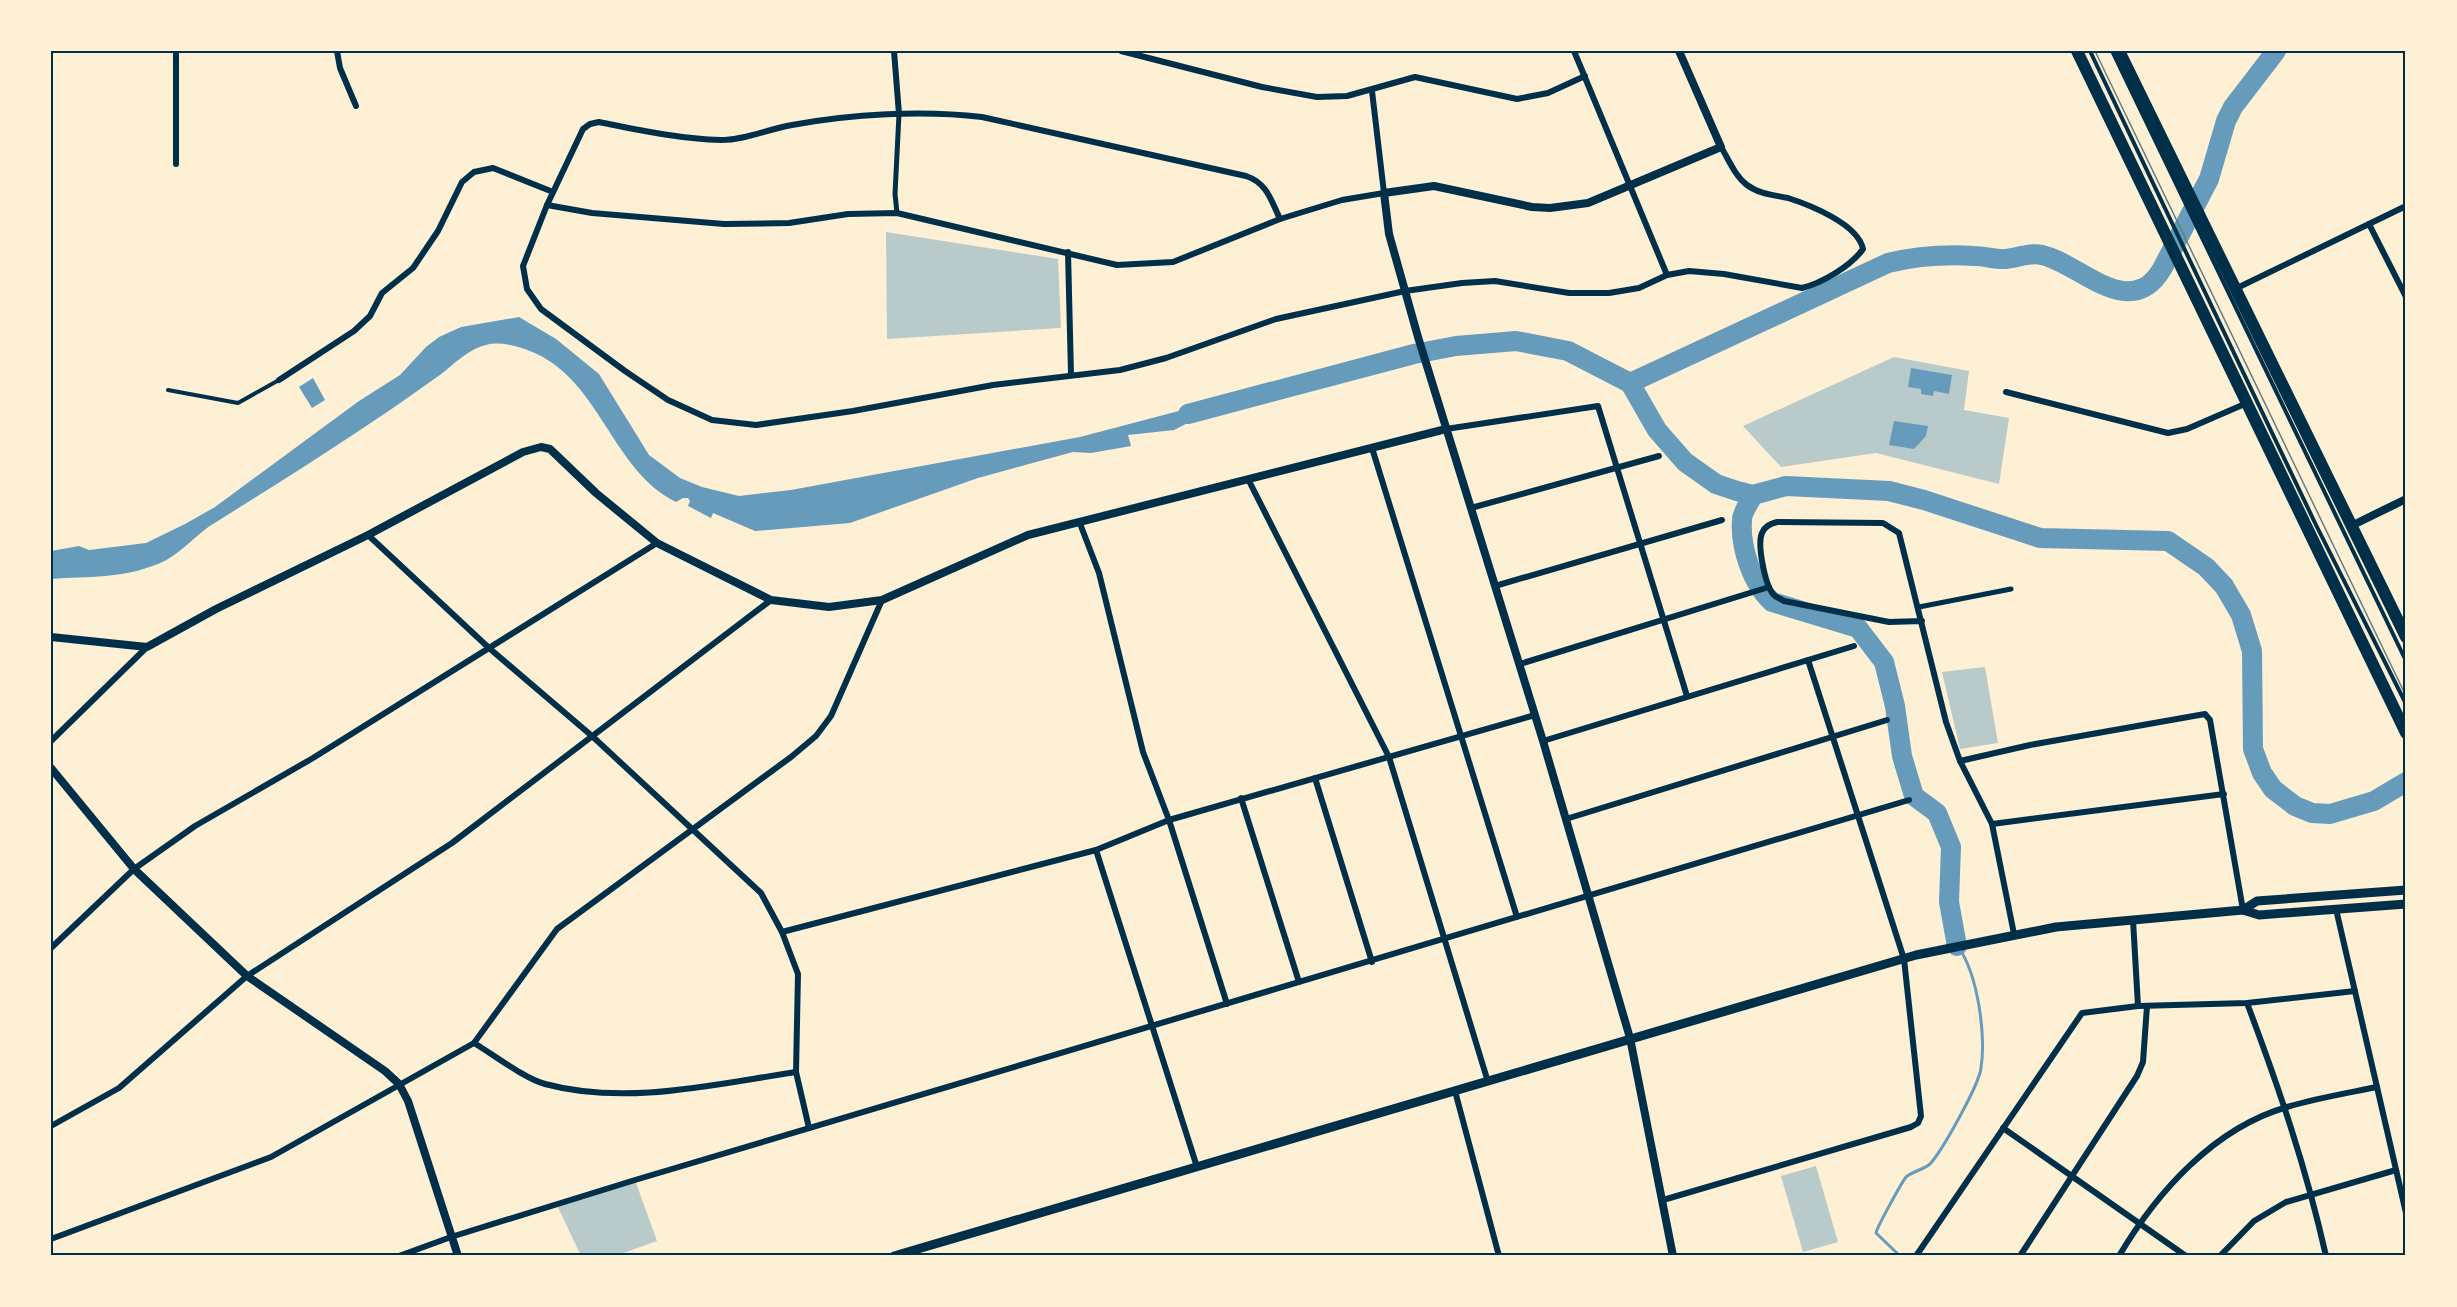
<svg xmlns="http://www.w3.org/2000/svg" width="2457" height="1307" viewBox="0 0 2457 1307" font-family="Inter,sans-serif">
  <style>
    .green { fill: #b9caca }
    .water { fill: #669bbc }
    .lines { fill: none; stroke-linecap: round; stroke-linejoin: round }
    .stream { stroke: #669bbc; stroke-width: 3 }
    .river { stroke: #669bbc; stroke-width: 20 }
    .service { stroke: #003049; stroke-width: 4 }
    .pedestrian { stroke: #003049; stroke-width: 5 }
    .minor { stroke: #003049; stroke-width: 6 }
    .tertiary { stroke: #003049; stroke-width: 8 }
    .secondary { stroke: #003049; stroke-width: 9 }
    .trunk { stroke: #003049; stroke-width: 12 }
    .tram { stroke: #657d81; stroke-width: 1.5 }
    .neatline { fill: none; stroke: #003049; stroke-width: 2 }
  </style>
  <rect width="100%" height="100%" fill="#fdf0d5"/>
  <g class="green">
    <polygon points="886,232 1058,259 1061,328 887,339"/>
    <polygon points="1894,357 1969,371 1964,410 2009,418 1999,484 1876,453 1781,467 1743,426"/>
    <polygon points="1985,667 1998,743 1960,749 1942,672"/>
    <polygon points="1816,1166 1838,1242 1803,1252 1781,1176"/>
    <polygon points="635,1180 657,1241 615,1256 581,1256 556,1203"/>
  </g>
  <g class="water">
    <path d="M 519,317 L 556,339 L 599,374 L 649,455 L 680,478 L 702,487 L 739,496 L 791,490 L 1080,437 L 1213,402 L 1213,410 L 1174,430 L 1128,435 L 1131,446 L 1091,453 L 1073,452 L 978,478 L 850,523 L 755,531 L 713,513 L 711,518 L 688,506 L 690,501 L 688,498 L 683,498 L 676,502 C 611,470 600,378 530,351 C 517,346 500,341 486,345 C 466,350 453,366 437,377 C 365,429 288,477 213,524 C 194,536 179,556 158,564 C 120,579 91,576 51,579 L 51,551 L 79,546 L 89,550 L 146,543 L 185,524 L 215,507 L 359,401 L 400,375 L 426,347 L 439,337 L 461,327 Z"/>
    <polygon points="1911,368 1952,375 1949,394 1934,391 1933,396 1921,394 1921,389 1908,387"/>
    <polygon points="313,378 325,400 312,408 299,387"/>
    <polygon points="1894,421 1928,426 1926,436 1914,449 1889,445"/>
  </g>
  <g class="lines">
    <path class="stream" d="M 1900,1256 L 1876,1233 C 1877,1227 1902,1182 1906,1177 C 1913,1171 1923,1170 1930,1164 C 1942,1151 1979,1085 1981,1068 C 1986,1035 1978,976 1959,948"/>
    <g class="river">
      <path d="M 1630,383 L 1888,263 C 1917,256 1944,254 1974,256 C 1985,256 1996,260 2006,259 C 2017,258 2031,252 2042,255 C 2079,263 2130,323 2162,269 L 2209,179 L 2226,121 L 2233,107 L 2276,51"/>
      <polyline points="1188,414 1414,354 1456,346 1516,341 1568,351 1630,383 1657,430 1685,462 1716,484 1737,491 1753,495 1786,486 1889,491 1924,500 2040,538 2168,541 2206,567 2224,586 2241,615 2252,651 2253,749 2262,773 2273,789 2295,806 2312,813 2330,814 2374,801 2406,782"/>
      <path d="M 1753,495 C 1750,502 1742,512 1742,520 C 1740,547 1752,584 1772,602 L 1858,628 L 1884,662 L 1895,706 L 1902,756 L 1914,796 L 1937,813 L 1951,847 L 1949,902 L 1957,946"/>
    </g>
    <g class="service">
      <polyline points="2090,51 2316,525 2406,704"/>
      <polyline points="2112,51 2406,661"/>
      <polyline points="168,390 238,403 279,380"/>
      <polyline points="2022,1253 2028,1256"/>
    </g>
    <g class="pedestrian">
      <polyline points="897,213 895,194 899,114"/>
      <polyline points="1919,607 2011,589"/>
    </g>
    <g class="minor">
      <polyline points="176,51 176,164"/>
      <polyline points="337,51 340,68 356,106"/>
      <polyline points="894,51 899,114"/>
      <polyline points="1121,51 1262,87 1317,97 1347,96 1415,77 1517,99 1548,93 1585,76"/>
      <polyline points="1574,51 1667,275"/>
      <polyline points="547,205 592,213 724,224 789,223 848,214 897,213 1117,265 1173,262 1280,219 1342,200 1384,193 1372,91"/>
      <path d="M 1280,219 C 1271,200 1267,183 1246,176 L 982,117 C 922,110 851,114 792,125 C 768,129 745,140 721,140 C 680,139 639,130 599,122 L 590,124 L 583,129 L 547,205 L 523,266 L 527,289 L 541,309 L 625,371 L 668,400 L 712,420 L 756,425 L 853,411 L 993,385 L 1120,370 L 1166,358 L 1276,319 L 1405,291 L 1462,283 L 1495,281 L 1569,293 L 1609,293 L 1639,288 L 1667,275 L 1689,271 L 1724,274 L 1802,288 C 1822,283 1851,266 1863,249 C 1858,224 1810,205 1788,198 C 1774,195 1759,194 1747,185 C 1735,176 1729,160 1721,147"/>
      <polyline points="2369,224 2406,297"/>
      <polyline points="1068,252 1071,374"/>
      <polyline points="2235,289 2406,206"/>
      <polyline points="279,380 354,331 370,316 382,293 413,268 438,231 462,182 474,172 493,168 553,192"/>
      <polyline points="2006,392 2168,433 2187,429 2247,403"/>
      <polyline points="1446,429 1598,406 1687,696"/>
      <polyline points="1372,448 1517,917"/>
      <polyline points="1248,479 1389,757 1488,1082"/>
      <polyline points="1471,508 1659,456"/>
      <polyline points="1079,521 1099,573 1143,752 1169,820 1227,1004"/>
      <polyline points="368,535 489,648 592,736 761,893 782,932 798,974 796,1072 809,1128"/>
      <polyline points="1495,586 1722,520"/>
      <path d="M 1922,621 L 1889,622 L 1784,601 C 1781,599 1778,598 1775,596 C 1765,588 1757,544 1762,533 C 1765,526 1770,524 1777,522 L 1883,523 L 1899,533 L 1946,722 L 1960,761 L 1992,824 L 2014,934"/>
      <polyline points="1520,664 1769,587"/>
      <polyline points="51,741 147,647"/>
      <polyline points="1543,741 1854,646"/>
      <polyline points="1960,761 2030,745 2205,714 2210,720 2243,910"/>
      <polyline points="1315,778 1372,962"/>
      <polyline points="1241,798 1299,982"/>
      <polyline points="1566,819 1887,720"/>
      <polyline points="1992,824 2224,794"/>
      <polyline points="1096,850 1197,1167"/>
      <polyline points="2336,909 2406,1213"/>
      <polyline points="2133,920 2138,1006"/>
      <polyline points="782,932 1096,850 1169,820 1535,715"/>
      <polyline points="51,948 134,869 195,826 313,758 657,543"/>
      <path d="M 2247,1003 C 2279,1088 2306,1167 2326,1256"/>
      <path d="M 474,1043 C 494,1055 524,1078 545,1084 C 627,1106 715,1084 796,1072"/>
      <polyline points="1455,1091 1499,1256"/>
      <polyline points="51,1126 119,1088 247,976 452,843 771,600"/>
      <polyline points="2003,1128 2186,1256"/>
      <polyline points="1663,1200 1911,1127 1918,1123 1921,1116 1904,959 1808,660"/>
      <polyline points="51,1239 271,1157 474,1043 557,929 791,757 816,736 831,716 882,600"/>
      <polyline points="399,1256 451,1237 635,1180 1909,800"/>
      <polyline points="1916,1256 2082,1013 2138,1006 2247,1003 2355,991"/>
      <polyline points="2020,1256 2137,1076 2143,1062 2147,1006"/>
      <path d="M 2119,1256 C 2157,1192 2214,1128 2287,1107 C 2317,1098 2348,1093 2377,1087"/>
      <polyline points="2220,1256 2254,1221 2286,1202 2396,1170"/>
    </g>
    <g class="tertiary">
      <polyline points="2351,526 2406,499"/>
      <polyline points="51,637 147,647 216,609 368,535 523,452 541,447 550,449 596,493 657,543 771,600 829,607 882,600 1028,535 1446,429"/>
      <polyline points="51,768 134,869 247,976 385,1071 399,1084 408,1101 458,1256"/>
      <polyline points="1673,1256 1630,1038 1543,741 1418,337 1389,234 1384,193 1434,186 1532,207 1550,208 1588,203 1721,147 1679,51"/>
    </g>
    <g class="secondary">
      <polyline points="2243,910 2257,901 2406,890"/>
      <polyline points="894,1256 1916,955 2056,927 2243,910 2259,915 2406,904"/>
    </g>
    <g class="trunk">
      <polyline points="2077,51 2406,733"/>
      <polyline points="2119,51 2406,637"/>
    </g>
    <polyline class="tram" points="2095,51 2406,696"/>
  </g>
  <rect width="2457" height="1307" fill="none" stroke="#fdf0d5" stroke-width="105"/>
  <rect x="52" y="52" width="2352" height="1202" class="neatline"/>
</svg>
